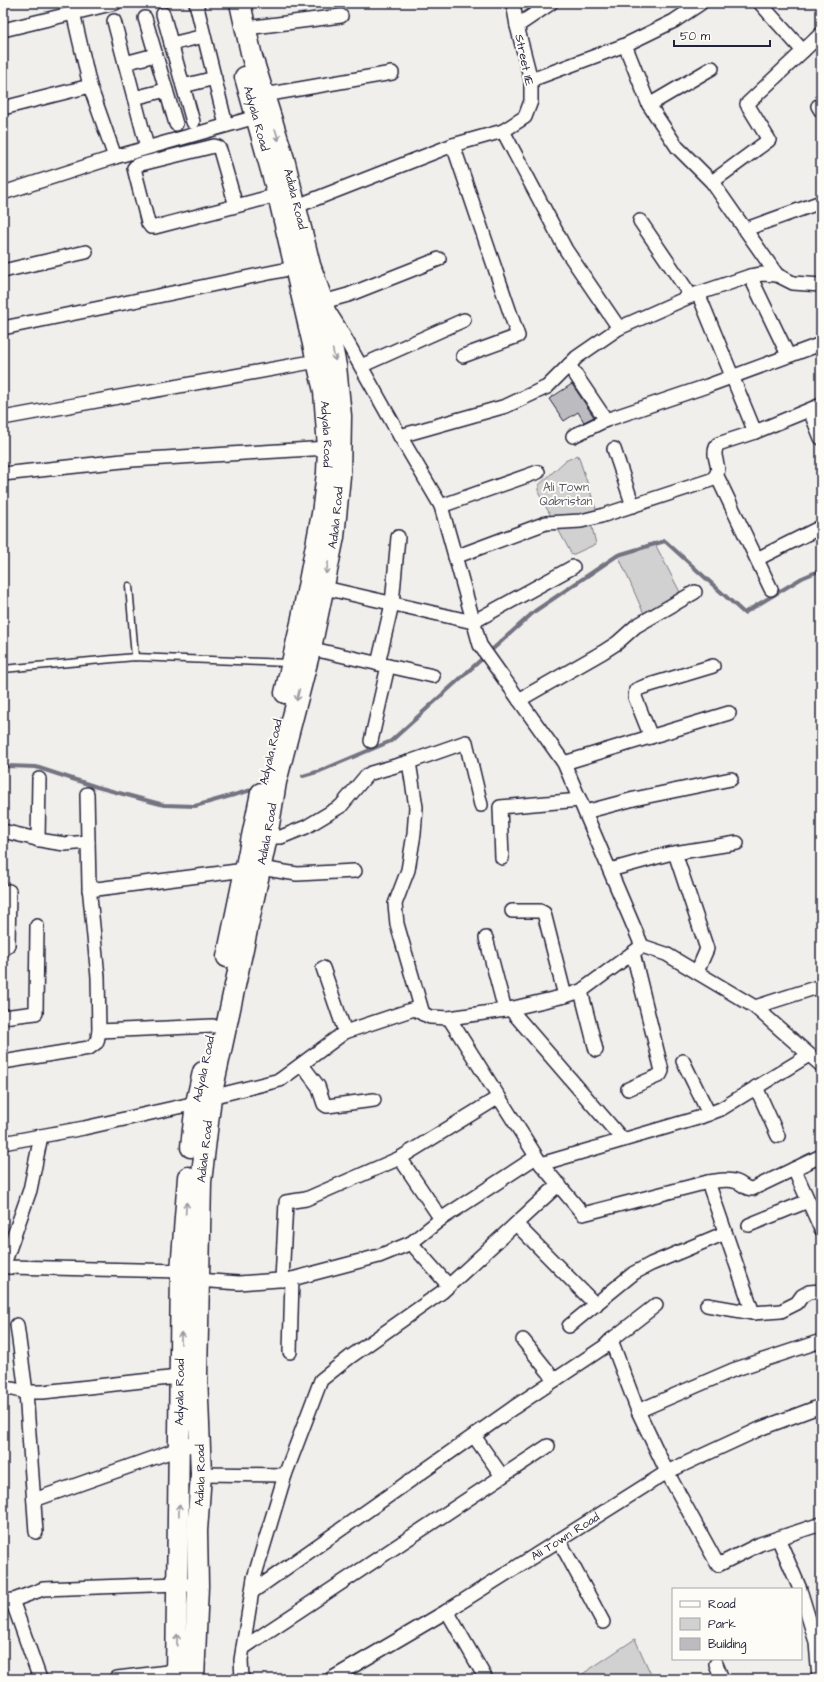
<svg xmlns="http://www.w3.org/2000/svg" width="824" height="1682" viewBox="0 0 824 1682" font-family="'Architects Daughter',sans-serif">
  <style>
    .green { fill: #d2d1d1; stroke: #7a7a86 }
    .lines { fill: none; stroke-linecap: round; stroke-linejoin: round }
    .stream { stroke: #737381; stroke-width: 4 }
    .building { fill: #bcbcc0; stroke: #22223b }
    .service-casing { stroke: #22223b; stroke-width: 9 }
    .minor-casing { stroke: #22223b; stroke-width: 16 }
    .primary-casing { stroke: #22223b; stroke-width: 23 }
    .service { stroke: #fdfcf7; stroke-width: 6 }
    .minor { stroke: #fdfcf7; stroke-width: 13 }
    .primary { stroke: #fdfcf7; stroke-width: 20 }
    .oneway { stroke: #9a9aa2 }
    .labels { text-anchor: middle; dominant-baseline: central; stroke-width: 4; stroke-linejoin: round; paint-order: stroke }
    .street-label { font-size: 12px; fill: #22223b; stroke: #fdfcf7 }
    .park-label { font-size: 12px; fill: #575768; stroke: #fdfcf7 }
  </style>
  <rect width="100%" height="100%" fill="#f0efec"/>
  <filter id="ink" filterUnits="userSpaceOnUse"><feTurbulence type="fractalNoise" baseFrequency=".025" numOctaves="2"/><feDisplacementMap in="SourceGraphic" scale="8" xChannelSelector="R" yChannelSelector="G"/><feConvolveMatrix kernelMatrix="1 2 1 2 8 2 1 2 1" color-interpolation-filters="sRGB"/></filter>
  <g filter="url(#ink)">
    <g class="green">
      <polygon points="578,455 596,509 591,523 596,544 572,555 539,494 539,485 565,461"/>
      <polygon points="654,542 681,594 644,614 618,555"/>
      <polygon points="635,1639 653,1679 575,1679"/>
    </g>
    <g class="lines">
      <g class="stream">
        <polyline points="3,767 7,766 36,767 97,787 164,805 195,806 255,789"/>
        <polyline points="303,776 320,771 391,741 535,611 618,555 665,541 744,613 802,578 821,570"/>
      </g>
    </g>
    <polygon class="building" points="572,384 594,417 584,422 578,412 564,421 549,399"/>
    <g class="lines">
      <g class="service-casing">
        <g id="service">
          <polyline points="129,586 135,657"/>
          <polyline points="3,669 135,657 288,663"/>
        </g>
      </g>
      <g class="minor-casing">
        <g id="minor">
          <polyline points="196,3 226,125"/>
          <polyline points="760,3 803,51"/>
          <polyline points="73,12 90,86 115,157"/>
          <polyline points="163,14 193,122"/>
          <polyline points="145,18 176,124"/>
          <polyline points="114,21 147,147"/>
          <polyline points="517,26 551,3"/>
          <polyline points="246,28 341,16"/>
          <polyline points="3,30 115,3"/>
          <polyline points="171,44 204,36"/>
          <polyline points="625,45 649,105 677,147 712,182 777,275"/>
          <polyline points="125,63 155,55"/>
          <polyline points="531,80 625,45 674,21 701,3"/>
          <polyline points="183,86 215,78"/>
          <polyline points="264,95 392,73"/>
          <polyline points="134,98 166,90"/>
          <polyline points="649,105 712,68"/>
          <polyline points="818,106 821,111"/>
          <polyline points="3,108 90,86"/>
          <polyline points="503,131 566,250 619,328"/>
          <polyline points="453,145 518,336 463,356"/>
          <polyline points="712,182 769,140 747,104 821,34"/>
          <polyline points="3,193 115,157 256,117 262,113"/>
          <polyline points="236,206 220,150 218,147 214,146 137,165 134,168 148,223 151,227 155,227 278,195"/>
          <polyline points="297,206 453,145 503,131 525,117 531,101 531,80 517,26 513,3"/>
          <polyline points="640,221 691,296"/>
          <polyline points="746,229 821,202"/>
          <polyline points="439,259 348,295 323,302 337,324 400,436 506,406 547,387 577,357 619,328 691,296 750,276 762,274 777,275 793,283 821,285"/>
          <polyline points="3,271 86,252"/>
          <polyline points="750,276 788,355"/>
          <polyline points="698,293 755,432"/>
          <polyline points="3,328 303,266"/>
          <polyline points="569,365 606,420"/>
          <polyline points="361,366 464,320"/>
          <polyline points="810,411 821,438"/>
          <polyline points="3,418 317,361"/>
          <polyline points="573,436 606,420 707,386 821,344"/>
          <polyline points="614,449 633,506"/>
          <polyline points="3,474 132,460 328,448"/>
          <polyline points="717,476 771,589"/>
          <polyline points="441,506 538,472"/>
          <path d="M 455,557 L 546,523 L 581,521 L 601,516 L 711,480 C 727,469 708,458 718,444 L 755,432 L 821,405"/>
          <polyline points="757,559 821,527"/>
          <polyline points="316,586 473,622 573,567"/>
          <polyline points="304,647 433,676"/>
          <polyline points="378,664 392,604 398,537"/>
          <polyline points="519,700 603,652 617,643 636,626 695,592"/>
          <polyline points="651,737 635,697 636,690 643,687 713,666"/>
          <polyline points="371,741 388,666"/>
          <polyline points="409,762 416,807 414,834 408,870 395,904 397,924 423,1014"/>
          <polyline points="564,763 729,713"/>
          <polyline points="585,812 634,799 731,779"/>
          <polyline points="3,831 45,841 65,844 88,842"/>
          <polyline points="267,837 281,837 306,827 341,806 366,776 371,773 409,762 466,742 481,805"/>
          <polyline points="38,840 39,779"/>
          <polyline points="675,853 707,949 697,972"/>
          <polyline points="502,858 500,807 580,800"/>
          <polyline points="260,868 297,874 355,871"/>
          <polyline points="610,870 668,854 737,843"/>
          <polyline points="89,890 245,870"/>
          <polyline points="512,911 540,911 544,913 565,996"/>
          <polyline points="486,938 505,1010"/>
          <polyline points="642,946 666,954 755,1007 821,1065"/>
          <polyline points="3,950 8,945 9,891"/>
          <polyline points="323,968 345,1032"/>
          <polyline points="581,991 596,1050"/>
          <polyline points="755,1007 821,986"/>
          <polyline points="510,1009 623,1140"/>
          <polyline points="3,1017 36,1013 37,926"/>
          <polyline points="449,1018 541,1164 583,1214 708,1182 753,1313"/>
          <polyline points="99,1031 213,1026"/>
          <polyline points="683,1061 709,1114"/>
          <polyline points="3,1062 89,1048 97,1042 99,1031 98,977 89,886 87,794"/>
          <polyline points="302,1065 318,1086 324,1104 327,1106 374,1100"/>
          <polyline points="756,1087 778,1136"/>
          <polyline points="628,1089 660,1075 662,1071 633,953"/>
          <polyline points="41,1136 30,1190 4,1264 8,1267 181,1271"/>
          <polyline points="3,1143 84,1128 196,1103 211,1097 280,1080 345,1032 414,1009 430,1017 449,1018 505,1010 565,996 581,991 642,946 564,763 480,645 441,506 400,436"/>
          <polyline points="400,1158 441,1219 411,1243"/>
          <polyline points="541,1164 698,1118 721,1109 809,1055"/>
          <polyline points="794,1169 821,1229"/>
          <path d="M 708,1182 C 717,1181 728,1178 737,1182 C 743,1184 745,1189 752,1189 L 821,1156"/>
          <polyline points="441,1219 536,1157"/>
          <polyline points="516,1224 596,1305"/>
          <polyline points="749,1225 808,1201"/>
          <polyline points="198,1280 239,1283 292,1279 379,1256 411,1243 449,1286"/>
          <polyline points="282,1280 286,1202 306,1199 400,1158 499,1097"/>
          <polyline points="707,1305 753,1313 781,1311 797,1303 802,1296 809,1292 821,1291"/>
          <polyline points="17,1325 26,1392 36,1532"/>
          <polyline points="569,1326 634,1273 651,1264 725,1233"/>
          <polyline points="523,1340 555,1380"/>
          <polyline points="611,1340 656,1305"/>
          <polyline points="290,1352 292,1279"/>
          <polyline points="3,1387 26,1392 43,1392 187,1376"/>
          <polyline points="638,1411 733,1370 821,1341"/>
          <polyline points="474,1436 502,1476"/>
          <polyline points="201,1474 285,1475 321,1380 350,1357 442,1292 559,1184"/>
          <polyline points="34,1500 201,1441"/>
          <polyline points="778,1538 800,1589"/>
          <polyline points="559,1540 603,1622"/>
          <polyline points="252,1592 513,1408 604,1347 611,1340 638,1411 667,1472 762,1428 821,1406"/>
          <polyline points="801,1593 816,1642 819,1679"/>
          <polyline points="12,1600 40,1679"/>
          <polyline points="3,1604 43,1589 178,1584 198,1586"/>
          <polyline points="447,1611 486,1679"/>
          <polyline points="243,1648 548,1446"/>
          <polyline points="716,1664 722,1679"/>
          <polyline points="117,1678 176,1671"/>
          <polyline points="242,1679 241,1660 254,1578 285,1475"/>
          <path id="s1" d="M 331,1679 L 447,1611 L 667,1472 L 718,1565 L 760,1544 L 821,1524"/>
        </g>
      </g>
      <g class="primary-casing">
        <g id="primary">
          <path id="s2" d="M 245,77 L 278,195 L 324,391 L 328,448 L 327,473 L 322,514 L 301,623 L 285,693"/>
          <polyline points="227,957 261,793"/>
          <polyline points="191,1147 196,1103 203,1072"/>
          <path id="s3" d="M 176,1679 L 181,1271 L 188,1177"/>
          <path id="s4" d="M 194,1679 L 198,1586 L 197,1531 L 201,1474 L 197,1375 L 201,1182 L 211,1097 L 267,837 L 276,782 L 312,643 L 334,537 L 340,476 L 341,416 L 336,366 L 323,302 L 310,265 L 284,159 L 252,57 L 240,3"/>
        </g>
      </g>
      <use href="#service" class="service"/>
      <use href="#minor" class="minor"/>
      <use href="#primary" class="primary"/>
    </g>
    <defs><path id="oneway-shaft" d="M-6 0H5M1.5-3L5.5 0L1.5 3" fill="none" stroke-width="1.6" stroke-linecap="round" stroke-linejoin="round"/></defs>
    <g class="oneway">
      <use href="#oneway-shaft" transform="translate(277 135) rotate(73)"/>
      <use href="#oneway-shaft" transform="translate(334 355) rotate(77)"/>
      <use href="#oneway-shaft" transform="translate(327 568) rotate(102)"/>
      <use href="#oneway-shaft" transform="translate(298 695) rotate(104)"/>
      <use href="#oneway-shaft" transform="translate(186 1208) rotate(-86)"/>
      <use href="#oneway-shaft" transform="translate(181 1338) rotate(-89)"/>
      <use href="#oneway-shaft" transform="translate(179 1510) rotate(-89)"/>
      <use href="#oneway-shaft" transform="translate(177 1640) rotate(-89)"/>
    </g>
  </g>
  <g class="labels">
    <g class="street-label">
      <text transform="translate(524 60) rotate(78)">Street 11E</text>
      <text stroke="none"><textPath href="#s2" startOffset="43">Adyala Road</textPath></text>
      <text transform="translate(295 199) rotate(76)">Adiala Road</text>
      <text stroke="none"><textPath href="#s2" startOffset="367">Adyala Road</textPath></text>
      <text stroke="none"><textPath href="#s4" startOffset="1176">Adiala Road</textPath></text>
      <text transform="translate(271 752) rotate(-77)">Adyala Road</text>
      <text stroke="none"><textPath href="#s4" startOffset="852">Adiala Road</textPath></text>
      <text transform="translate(204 1069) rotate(-78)">Adyala Road</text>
      <text stroke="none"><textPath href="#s4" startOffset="528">Adiala Road</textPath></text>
      <text stroke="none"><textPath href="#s3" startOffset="287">Adyala Road</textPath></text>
      <text stroke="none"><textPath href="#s4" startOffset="204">Adiala Road</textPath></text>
      <text stroke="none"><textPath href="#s1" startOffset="274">Ali Town Road</textPath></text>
    </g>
    <g class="park-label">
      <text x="566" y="487">Ali Town<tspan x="566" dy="14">Qabristan</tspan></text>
    </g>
  </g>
  <rect width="824" height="1682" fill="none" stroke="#fdfcf7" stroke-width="16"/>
  <rect x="8" y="8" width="808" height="1666" fill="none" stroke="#22223b" stroke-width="1.5" filter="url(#ink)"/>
  <rect x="672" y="1588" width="130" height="72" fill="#fdfcf7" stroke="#a5a5ac"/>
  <rect x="680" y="1601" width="20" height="6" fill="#fdfcf7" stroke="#a5a5ac"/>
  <text x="708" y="1608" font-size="12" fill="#22223b">Road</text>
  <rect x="680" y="1618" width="20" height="12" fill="#d2d1d1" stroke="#a5a5ac"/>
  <text x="708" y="1628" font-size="12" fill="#22223b">Park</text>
  <rect x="680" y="1638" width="20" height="12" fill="#bcbcc0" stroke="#a5a5ac"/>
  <text x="708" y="1648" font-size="12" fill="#22223b">Building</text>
  <path d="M674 40v6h96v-6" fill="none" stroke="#22223b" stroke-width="2"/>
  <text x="680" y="40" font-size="12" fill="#22223b" stroke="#fdfcf7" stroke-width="3" paint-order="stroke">50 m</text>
</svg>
